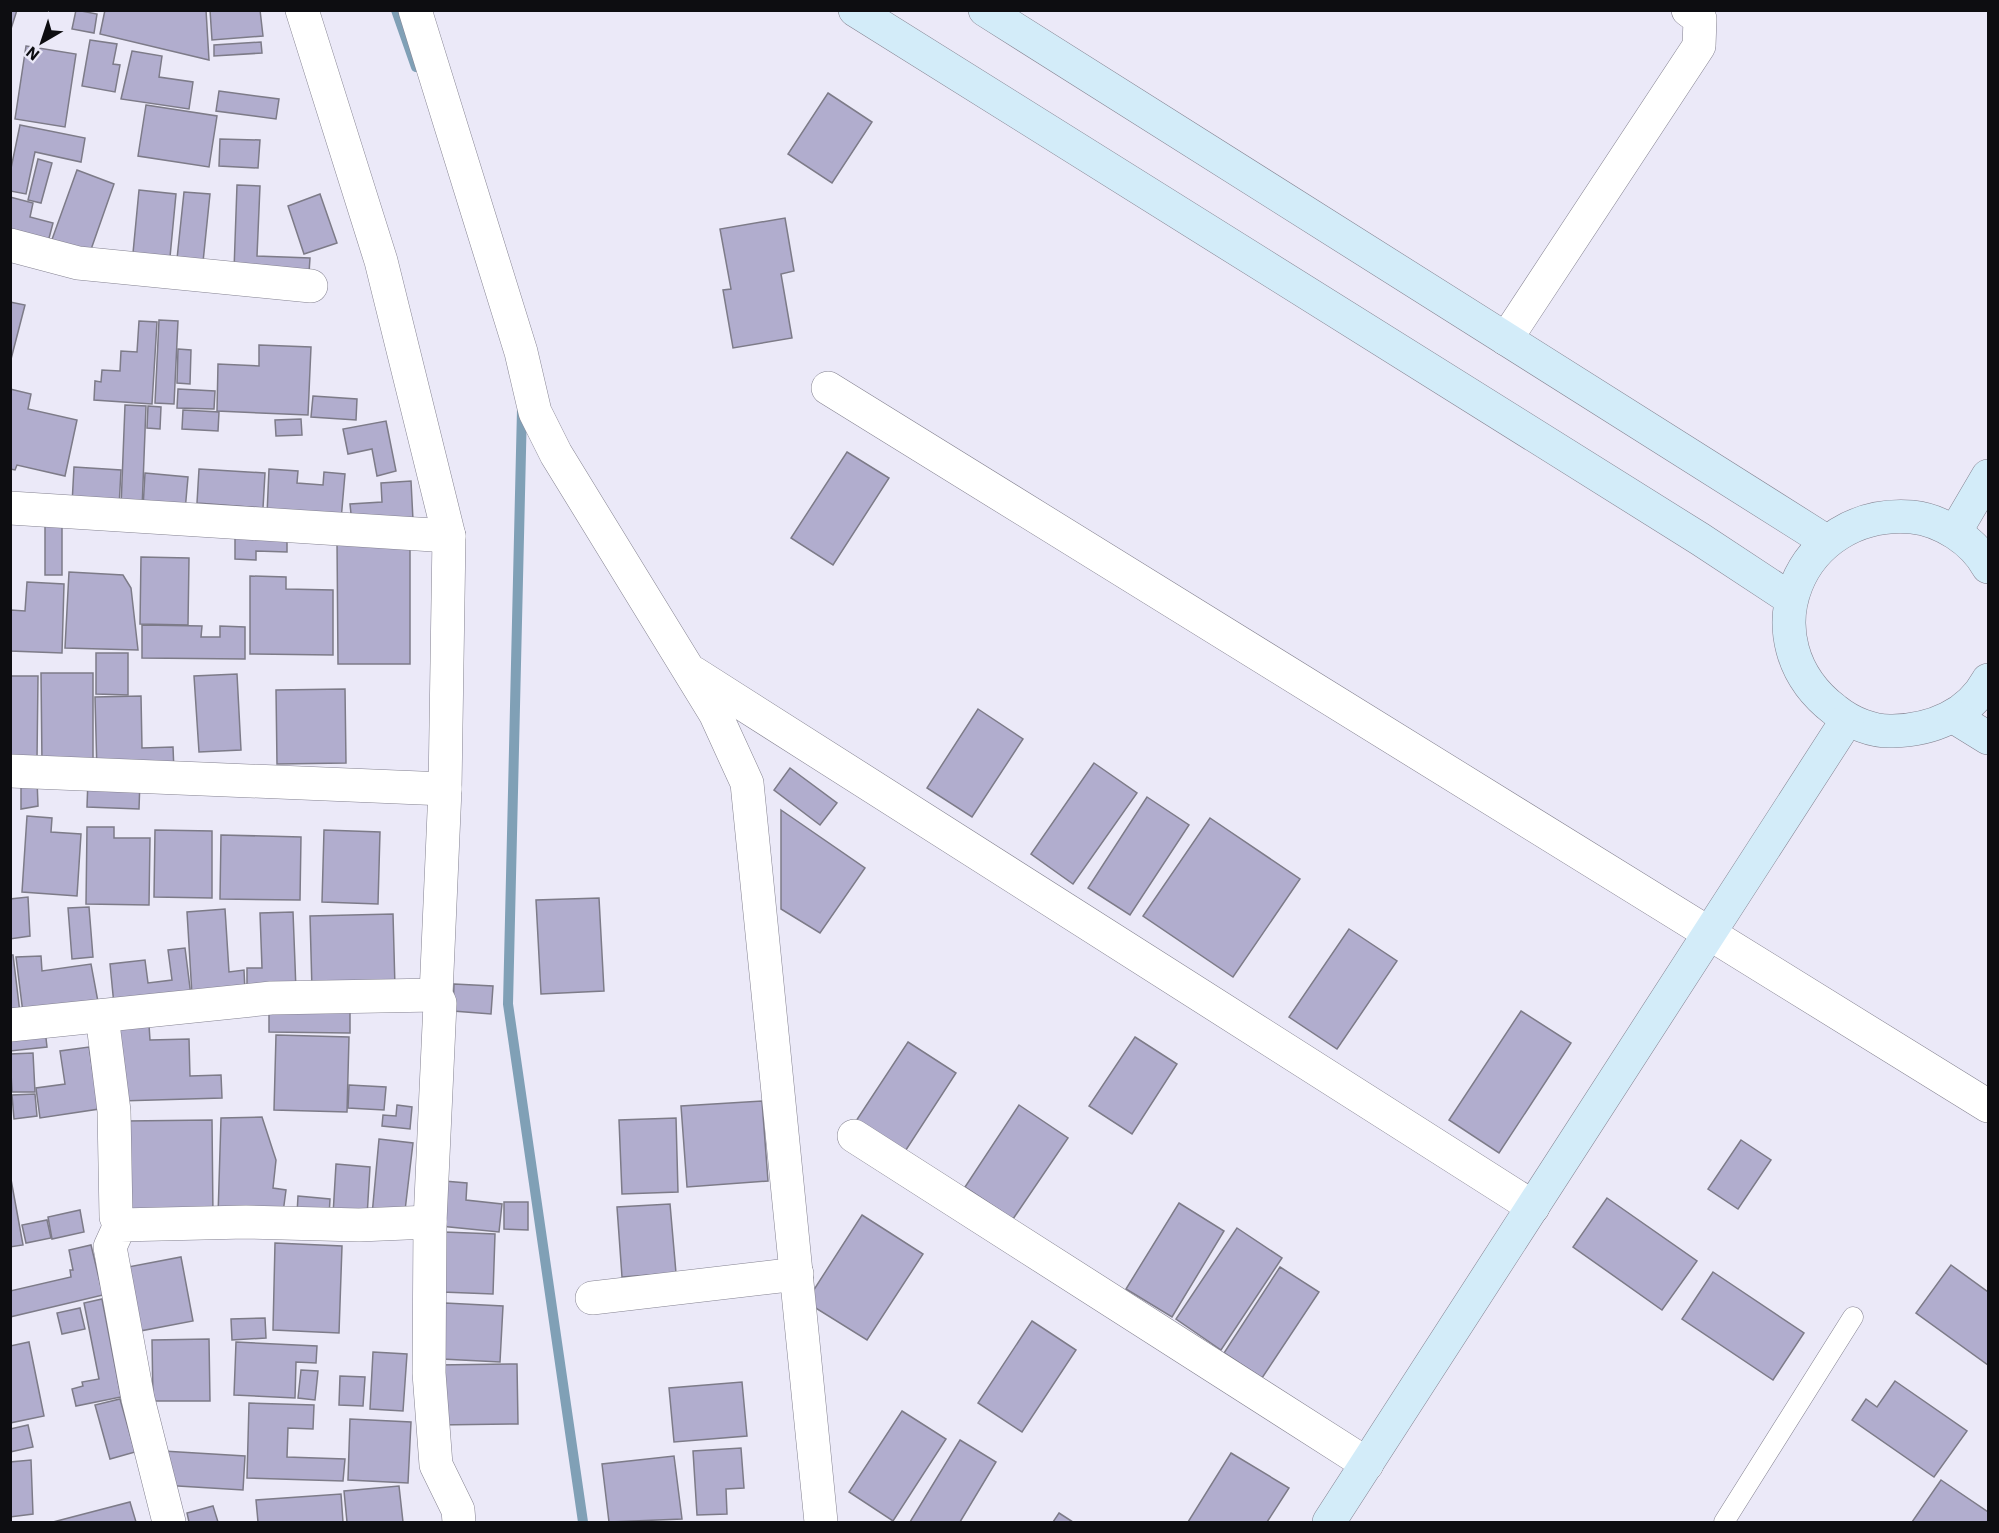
<svg xmlns="http://www.w3.org/2000/svg" width="1999" height="1533" viewBox="0 0 1999 1533" font-family="'IBM Plex Sans',sans-serif">
  <style>
    .lines { fill: none; stroke-linecap: round; stroke-linejoin: round }
    .stream { stroke: #80a0b6; stroke-width: 10 }
    .building { fill: #b1adce; stroke: #7d7b88; stroke-width: 1.5 }
    .lane-casing { stroke: #848290; stroke-width: 21 }
    .street-casing { stroke: #848290; stroke-width: 34 }
    .secondary-casing { stroke: #848290; stroke-width: 34 }
    .lane { stroke: #fff; stroke-width: 20 }
    .street { stroke: #fff; stroke-width: 33 }
    .secondary { stroke: #d3ecf9; stroke-width: 33 }
  </style>
  <rect width="100%" height="100%" fill="#ebe9f8"/>
  <g class="lines">
    <g class="stream">
      <polyline points="396,10 416,67"/>
      <polyline points="522,409 508,1004 583,1522"/>
    </g>
  </g>
  <g class="building">
    <polygon points="10,10 17,10 10,32"/>
    <polygon points="76,10 97,14 94,33 72,29"/>
    <polygon points="105,10 206,10 209,60 100,34"/>
    <polygon points="210,10 260,10 263,36 212,40"/>
    <polygon points="90,40 117,44 113,64 120,65 115,92 82,86"/>
    <polygon points="261,42 262,53 214,56 214,45"/>
    <polygon points="26,46 76,54 65,127 15,119"/>
    <polygon points="132,51 162,56 159,77 193,82 189,109 121,99"/>
    <polygon points="219,91 279,99 276,119 216,111"/>
    <polygon points="828,93 872,122 832,183 788,154"/>
    <polygon points="146,105 217,116 209,167 138,156"/>
    <polygon points="20,125 85,138 81,162 35,152 26,194 10,191 10,173"/>
    <polygon points="220,139 260,140 258,168 219,166"/>
    <polygon points="38,159 52,163 41,203 28,200"/>
    <polygon points="77,170 114,184 88,258 50,245"/>
    <polygon points="237,185 260,186 257,256 310,258 309,273 234,270"/>
    <polygon points="139,190 176,194 170,257 133,253"/>
    <polygon points="184,192 210,194 203,262 177,259"/>
    <polygon points="320,194 337,243 304,254 288,206"/>
    <polygon points="10,197 33,203 30,217 53,223 48,242 10,232"/>
    <polygon points="785,218 794,271 781,274 792,338 733,348 723,290 731,289 720,229"/>
    <polygon points="10,302 25,305 10,363"/>
    <polygon points="159,320 178,321 174,404 155,403"/>
    <polygon points="139,321 157,322 152,404 94,400 95,381 101,382 102,370 120,371 121,351 137,352"/>
    <polygon points="259,345 311,347 308,415 217,411 218,364 259,366"/>
    <polygon points="178,349 191,350 190,384 177,383"/>
    <polygon points="10,389 31,394 28,409 77,420 65,476 17,465 15,470 10,469"/>
    <polygon points="178,389 215,391 214,409 177,408"/>
    <polygon points="313,396 357,399 356,420 311,417"/>
    <polygon points="125,405 146,406 142,509 121,507"/>
    <polygon points="148,406 161,407 160,429 147,428"/>
    <polygon points="183,410 219,412 218,431 182,429"/>
    <polygon points="301,419 302,435 276,436 275,420"/>
    <polygon points="386,421 396,471 377,476 372,449 348,454 343,429"/>
    <polygon points="847,452 889,478 833,565 791,538"/>
    <polygon points="74,467 121,470 119,507 72,504"/>
    <polygon points="199,469 265,473 263,508 197,503"/>
    <polygon points="269,469 298,471 297,483 323,485 324,472 345,474 341,520 267,515"/>
    <polygon points="145,473 188,477 185,511 143,508"/>
    <polygon points="411,481 413,520 352,524 350,504 382,502 381,483"/>
    <rect x="45" y="521" width="17" height="54"/>
    <polygon points="235,531 287,533 287,552 256,551 256,560 235,559"/>
    <polygon points="337,539 410,539 410,664 338,664"/>
    <polygon points="141,557 189,558 188,625 140,624"/>
    <polygon points="69,572 123,575 131,588 138,650 65,648"/>
    <polygon points="250,576 286,577 286,589 333,590 333,655 250,654"/>
    <polygon points="27,582 64,584 62,653 10,651 11,610 25,611"/>
    <polygon points="142,625 202,626 201,637 220,637 220,626 245,627 245,659 142,658"/>
    <polygon points="96,653 128,653 128,695 96,694"/>
    <polygon points="41,673 93,673 93,764 42,764"/>
    <polygon points="237,674 241,750 199,752 194,676"/>
    <polygon points="10,676 38,676 37,760 10,759"/>
    <polygon points="345,689 346,763 277,764 276,690"/>
    <polygon points="141,696 142,748 173,747 174,771 97,772 95,697"/>
    <polygon points="978,709 1023,739 972,817 927,788"/>
    <polygon points="1094,763 1137,793 1073,884 1031,854"/>
    <polygon points="790,768 837,803 820,825 774,790"/>
    <polygon points="21,779 37,779 38,806 21,809"/>
    <polygon points="88,779 140,780 139,809 87,807"/>
    <polygon points="1147,797 1189,825 1130,915 1088,888"/>
    <polygon points="781,810 865,868 820,933 781,909"/>
    <polygon points="27,816 52,818 51,832 81,834 77,896 22,892"/>
    <polygon points="1210,818 1300,879 1233,977 1143,916"/>
    <polygon points="87,827 114,827 114,838 150,838 149,905 86,904"/>
    <polygon points="155,830 212,831 212,898 154,897"/>
    <polygon points="324,830 380,832 378,904 322,902"/>
    <polygon points="221,835 301,837 300,900 220,899"/>
    <polygon points="28,897 30,936 10,939 10,899"/>
    <polygon points="599,898 604,991 541,994 536,900"/>
    <polygon points="89,907 93,957 72,959 68,908"/>
    <polygon points="225,909 229,972 244,970 245,992 192,995 187,912"/>
    <polygon points="293,912 296,990 247,992 247,968 262,968 260,913"/>
    <polygon points="393,914 395,988 312,990 310,916"/>
    <polygon points="1349,929 1397,961 1337,1049 1289,1017"/>
    <polygon points="185,948 191,996 114,1005 110,964 145,960 148,983 172,980 168,950"/>
    <polygon points="10,955 13,955 20,1013 10,1014"/>
    <polygon points="41,956 42,971 91,964 99,1007 23,1013 16,957"/>
    <polygon points="454,984 493,986 491,1014 453,1011"/>
    <polygon points="269,1005 350,1005 350,1033 269,1032"/>
    <polygon points="1521,1011 1571,1043 1499,1153 1449,1120"/>
    <polygon points="149,1025 150,1040 189,1039 190,1076 221,1075 222,1098 120,1101 117,1026"/>
    <polygon points="45,1029 47,1047 10,1051 10,1033"/>
    <polygon points="276,1035 349,1037 347,1112 274,1110"/>
    <polygon points="1135,1037 1177,1064 1132,1134 1089,1106"/>
    <polygon points="908,1042 956,1073 904,1153 856,1121"/>
    <polygon points="89,1047 99,1109 40,1118 36,1088 65,1084 60,1051"/>
    <polygon points="33,1053 35,1092 12,1092 10,1054"/>
    <polygon points="349,1085 386,1087 384,1110 348,1108"/>
    <polygon points="35,1094 37,1116 14,1119 12,1095"/>
    <polygon points="762,1101 768,1181 687,1187 681,1106"/>
    <polygon points="397,1105 412,1107 410,1129 382,1126 383,1115 396,1116"/>
    <polygon points="1019,1105 1068,1138 1013,1219 965,1187"/>
    <polygon points="262,1117 276,1160 273,1188 286,1190 282,1220 218,1216 221,1118"/>
    <polygon points="676,1118 678,1192 622,1194 619,1120"/>
    <polygon points="212,1120 213,1217 128,1218 126,1121"/>
    <polygon points="379,1139 413,1143 404,1219 372,1215"/>
    <polygon points="1741,1140 1771,1160 1738,1209 1708,1189"/>
    <polygon points="336,1164 370,1167 367,1217 333,1215"/>
    <polygon points="10,1174 23,1245 10,1247"/>
    <polygon points="444,1181 467,1183 466,1200 502,1204 499,1232 440,1226"/>
    <polygon points="298,1196 330,1199 329,1217 297,1214"/>
    <polygon points="1607,1198 1697,1261 1662,1310 1573,1247"/>
    <polygon points="504,1202 528,1202 528,1230 504,1229"/>
    <polygon points="1179,1203 1224,1231 1172,1317 1126,1289"/>
    <polygon points="670,1204 676,1273 622,1277 617,1207"/>
    <polygon points="80,1210 84,1232 52,1239 48,1217"/>
    <polygon points="862,1215 923,1254 867,1340 806,1302"/>
    <polygon points="47,1220 51,1238 26,1243 22,1225"/>
    <polygon points="1237,1228 1282,1258 1221,1350 1176,1319"/>
    <polygon points="444,1232 495,1234 493,1294 442,1292"/>
    <polygon points="275,1243 342,1246 339,1333 273,1330"/>
    <polygon points="91,1245 103,1295 10,1317 10,1291 71,1277 70,1270 73,1270 69,1250"/>
    <polygon points="181,1257 193,1321 140,1331 128,1267"/>
    <polygon points="1951,1265 1988,1292 1988,1365 1916,1313"/>
    <polygon points="1280,1267 1319,1292 1262,1378 1224,1353"/>
    <polygon points="1713,1272 1804,1333 1773,1380 1682,1319"/>
    <polygon points="102,1299 121,1397 76,1406 72,1389 83,1386 82,1382 99,1379 84,1303"/>
    <polygon points="445,1303 503,1306 500,1362 442,1359"/>
    <polygon points="80,1308 85,1329 62,1334 57,1313"/>
    <polygon points="265,1318 266,1338 232,1340 231,1319"/>
    <polygon points="1032,1321 1076,1350 1022,1432 978,1403"/>
    <polygon points="209,1339 210,1401 153,1401 152,1340"/>
    <polygon points="29,1342 44,1416 10,1423 10,1346"/>
    <polygon points="236,1342 317,1346 316,1363 296,1362 295,1398 234,1395"/>
    <polygon points="373,1352 407,1354 403,1411 370,1409"/>
    <polygon points="517,1364 518,1424 437,1425 436,1365"/>
    <polygon points="301,1370 318,1371 315,1400 298,1398"/>
    <polygon points="340,1376 365,1377 363,1406 339,1405"/>
    <polygon points="1895,1381 1967,1431 1934,1477 1852,1420 1866,1399 1877,1407"/>
    <polygon points="742,1382 747,1436 674,1442 669,1388"/>
    <polygon points="120,1399 135,1452 110,1459 95,1405"/>
    <polygon points="249,1403 314,1405 313,1429 288,1428 287,1457 345,1459 343,1481 247,1478"/>
    <polygon points="902,1411 946,1439 893,1521 849,1492"/>
    <polygon points="350,1419 411,1422 408,1483 348,1480"/>
    <polygon points="28,1425 33,1447 10,1452 10,1429"/>
    <polygon points="960,1440 996,1462 960,1522 910,1522"/>
    <polygon points="741,1448 744,1488 726,1489 727,1514 697,1515 693,1451"/>
    <polygon points="163,1451 245,1456 243,1490 162,1485"/>
    <polygon points="1231,1453 1289,1488 1267,1522 1188,1522"/>
    <polygon points="674,1456 682,1519 609,1522 602,1464"/>
    <polygon points="31,1460 33,1514 10,1517 10,1462"/>
    <polygon points="1941,1480 1988,1512 1988,1522 1912,1522"/>
    <polygon points="399,1486 403,1522 347,1522 344,1491"/>
    <polygon points="341,1494 343,1522 258,1522 256,1500"/>
    <polygon points="130,1502 136,1522 53,1522"/>
    <polygon points="213,1506 218,1522 189,1522 187,1513"/>
    <polygon points="1059,1513 1073,1522 1053,1522"/>
  </g>
  <g class="lines">
    <g class="lane-casing">
      <polyline id="lane" points="1724,1522 1853,1317"/>
    </g>
    <g class="street-casing">
      <g id="street">
        <polyline points="302,10 381,261 449,536 445,789 436,995 440,1003 430,1222 429,1373 436,1465 458,1510 459,1522"/>
        <polyline points="415,10 521,352 535,412 556,454 715,713 747,783 821,1522"/>
        <polyline points="10,245 78,263 311,286"/>
        <polyline points="1506,339 1699,46 1700,19 1688,10"/>
        <polyline points="828,388 1988,1106"/>
        <polyline points="10,508 449,536"/>
        <polyline points="694,673 1533,1207"/>
        <polyline points="10,771 445,789"/>
        <polyline points="102,1016 114,1111 116,1217 120,1225"/>
        <polyline points="10,1025 271,998 436,995"/>
        <polyline points="854,1136 1367,1464"/>
        <polyline points="592,1298 797,1274"/>
        <polyline points="169,1522 138,1399 110,1247 120,1225 246,1222 359,1225 430,1222"/>
      </g>
    </g>
    <g class="secondary-casing">
      <g id="secondary">
        <polyline points="855,10 1700,539 1791,599"/>
        <polyline points="985,10 1826,541"/>
        <polyline points="1955,532 1988,476"/>
        <path d="M 1988,567 C 1974,541 1942,520 1912,517 C 1798,508 1744,641 1835,710 C 1851,723 1873,732 1893,731 C 1932,730 1969,715 1988,680"/>
        <polyline points="1954,717 1988,738"/>
        <polyline points="1329,1522 1847,720"/>
      </g>
    </g>
    <use href="#lane" class="lane"/>
    <use href="#street" class="street"/>
    <use href="#secondary" class="secondary"/>
  </g>
  <rect width="1999" height="1533" fill="none" stroke="#0d0d11" stroke-width="24"/>
  <g transform="translate(42 42) rotate(219)" stroke="#ebe9f8" stroke-width="4.5" paint-order="stroke">
  <path d="M0-4.5L10 22L0 15L-10 22Z" fill="#0d0d11"/>
  <text y="-9" font-size="16" font-weight="bold" text-anchor="middle" fill="#0d0d11">N</text>
  </g>
</svg>
